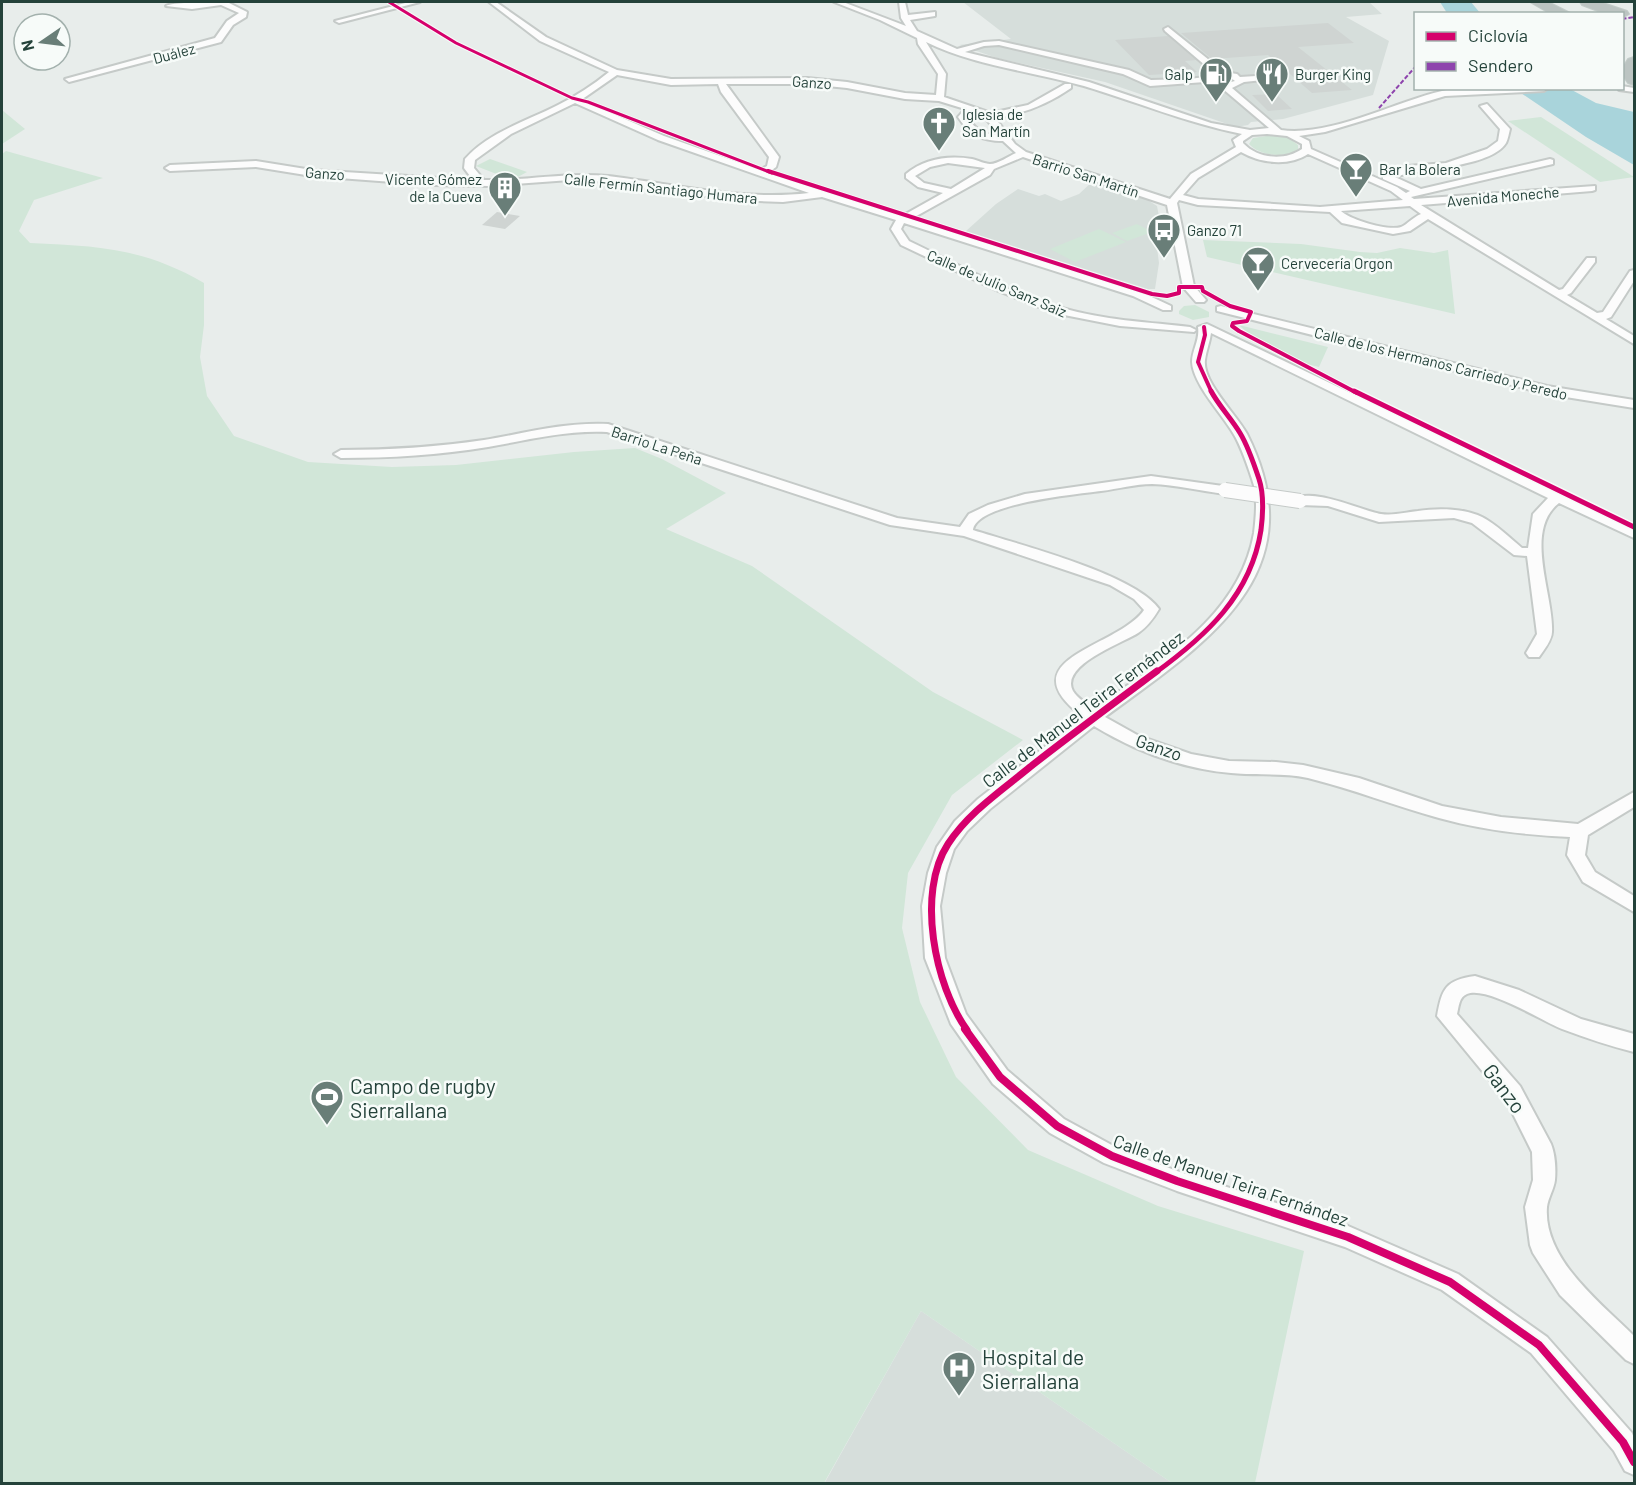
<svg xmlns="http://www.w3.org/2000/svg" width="1636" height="1485" viewBox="0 0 1636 1485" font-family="Barlow,sans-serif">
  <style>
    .built { fill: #d6dedb }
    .green { fill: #d1e6d8 }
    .water { fill: #a9d4db }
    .building { fill: #cfd4d2 }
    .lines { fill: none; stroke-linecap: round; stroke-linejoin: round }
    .street-casing { stroke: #c5cac8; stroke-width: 4 }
    .highway-casing { stroke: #c3ccc9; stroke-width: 2 }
    .street { fill: #fcfcfc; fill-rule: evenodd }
    .highway { fill: #bcc4c2; fill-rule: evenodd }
    .street-bridge-casing { stroke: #c5cac8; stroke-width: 16; stroke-linecap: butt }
    .street-bridge { stroke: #fcfcfc; stroke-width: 14 }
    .quiet { stroke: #8e44ad; stroke-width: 2; stroke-dasharray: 4.5 2; stroke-linecap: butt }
    .cycleway-far4-casing { stroke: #f7fbf9; stroke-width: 5 }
    .cycleway-far3-casing { stroke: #f7fbf9; stroke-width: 6 }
    .cycleway-far2-casing { stroke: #f7fbf9; stroke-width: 8 }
    .cycleway-far1-casing { stroke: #f7fbf9; stroke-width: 10 }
    .cycleway-casing { stroke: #f7fbf9; stroke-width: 12 }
    .cycleway-far4 { stroke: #d6006c; stroke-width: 3 }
    .cycleway-far3 { stroke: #d6006c; stroke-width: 4 }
    .cycleway-far2 { stroke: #d6006c; stroke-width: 5 }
    .cycleway-far1 { stroke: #d6006c; stroke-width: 7 }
    .cycleway { stroke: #d6006c; stroke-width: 8 }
    .labels { text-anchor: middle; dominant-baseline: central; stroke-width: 5; stroke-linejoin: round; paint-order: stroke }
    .far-street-label { font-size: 15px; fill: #24423a; stroke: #f7fbf9 }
    .far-poi-label { font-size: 15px; fill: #24423a; stroke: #f7fbf9; text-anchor: start }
    .street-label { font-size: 18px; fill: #24423a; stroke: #f7fbf9 }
    .near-poi-label { font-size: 21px; fill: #24423a; stroke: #f7fbf9; text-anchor: start }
    .near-street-label { font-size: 21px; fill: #24423a; stroke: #f7fbf9 }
  </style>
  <rect width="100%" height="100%" fill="#e8edeb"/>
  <g class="built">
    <polygon points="963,2 1369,2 1382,14 1346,17 1389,41 1373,95 1283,119 1251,122 1248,125 1236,127 1105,82 997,58 959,45 1011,39"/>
    <polygon points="1093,181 1143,197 1157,206 1162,232 1161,246 1157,248 1159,263 1155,289 1148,289 966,231 996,204 1018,189 1039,196 1045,194 1061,201 1079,194"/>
    <polygon points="921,1311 1172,1483 824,1484"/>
  </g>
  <g class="green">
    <polygon points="2,110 25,129 2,144"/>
    <polygon points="1541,117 1634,177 1600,182 1508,121"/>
    <path d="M 1273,135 L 1289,138 L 1298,145 L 1298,149 C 1285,159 1260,156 1249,144 L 1253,138 Z"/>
    <path d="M 6,151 L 103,178 L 34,200 L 19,231 L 30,243 C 98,246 144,248 204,283 L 204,325 L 200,357 L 207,396 L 234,436 L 308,462 L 392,467 L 456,465 L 574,452 L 635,448 L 662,459 L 726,493 L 666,529 L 752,566 L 933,692 L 1023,740 L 952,795 L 908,873 L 902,928 L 920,1002 L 956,1077 L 1028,1150 L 1158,1206 L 1304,1251 L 1255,1483 L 1172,1483 L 921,1311 L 824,1483 L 2,1483 L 2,154 Z"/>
    <polygon points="490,159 527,172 512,180 476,166"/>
    <polygon points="1137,224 1152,232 1127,241 1112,233"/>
    <polygon points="1099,229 1126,242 1075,262 1050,249"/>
    <polygon points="1203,240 1301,244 1360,252 1377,253 1400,248 1434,253 1448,250 1455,314 1207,257"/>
    <polygon points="1195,305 1209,312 1209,317 1193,320 1179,314 1179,311 1184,306"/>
    <polygon points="1240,326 1243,326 1328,347 1319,367 1307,364 1248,333"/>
  </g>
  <g class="water">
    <polygon points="1440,2 1471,2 1480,13 1447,13"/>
    <polygon points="1515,89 1570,89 1596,103 1634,112 1634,165 1586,137"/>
  </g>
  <g class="building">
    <polygon points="1328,23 1354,43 1298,47 1352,90 1312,93 1268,55 1212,59 1181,33"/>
    <polygon points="1168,36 1196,60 1185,61 1197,72 1149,75 1115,40"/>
    <polygon points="1276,94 1292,109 1268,111 1252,95"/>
    <polygon points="497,212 520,216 505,229 482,225"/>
  </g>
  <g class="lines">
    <g class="street-casing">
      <g id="street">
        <path d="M 212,2 L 227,2 L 247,12 L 246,17 L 233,25 L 221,42 L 69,82 L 65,79 L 215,38 L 227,21 L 239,13 L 221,5 L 192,9 L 166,6 C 173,2 201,3 212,2 Z"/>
        <polygon points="409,2 420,2 339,23 335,21"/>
        <path d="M 489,2 L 496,2 L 546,37 L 617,70 L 671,79 L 807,78 L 847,82 L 905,93 L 936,95 L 938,74 L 918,44 L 917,38 L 880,20 L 834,2 L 843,2 L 906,26 L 901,18 L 899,2 L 905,2 L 908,15 L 935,12 L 935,16 L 910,20 L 917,31 L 957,49 L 984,42 L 999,41 L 1129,70 L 1151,80 L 1189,79 L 1205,77 L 1213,72 L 1165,31 L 1164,29 L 1168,27 L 1224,72 L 1237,74 L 1240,77 L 1273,75 L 1273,79 L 1244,82 L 1232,88 L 1281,130 C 1330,137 1394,102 1442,91 C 1473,84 1515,88 1548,88 L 1544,91 L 1445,96 L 1325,132 L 1299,136 L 1309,141 L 1311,149 L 1397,187 L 1406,193 L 1410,191 L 1383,179 L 1383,175 L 1408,166 L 1446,163 L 1487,149 L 1498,141 L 1500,129 L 1480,106 L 1487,104 L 1510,129 C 1509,133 1508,139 1506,143 C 1490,168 1419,168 1395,177 L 1421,189 L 1550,159 L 1553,160 L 1553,164 L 1411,197 L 1414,199 L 1595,186 L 1595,190 L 1592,191 L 1421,205 L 1559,290 L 1563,289 L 1587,258 L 1595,258 L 1595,262 L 1571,293 L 1567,295 L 1597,313 L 1603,312 L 1630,271 L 1634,270 L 1634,281 L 1611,317 L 1606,319 L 1634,336 L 1634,344 L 1428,219 L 1410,231 L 1393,234 L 1342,223 L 1330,212 L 1198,205 L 1179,200 L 1177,203 L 1194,286 L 1206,300 L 1204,302 L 1196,302 L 1183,287 L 1167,205 L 1023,157 L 994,169 L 990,175 L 911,219 L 1141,292 L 1171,306 L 1171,310 L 1163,310 L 1133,296 L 904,223 L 901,229 L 909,241 C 957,264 1010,294 1062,308 C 1103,320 1147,322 1190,327 L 1196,330 L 1194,332 L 1120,326 L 1054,313 L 996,290 L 901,245 L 891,229 L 896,220 L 822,197 L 783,202 L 759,201 L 686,194 L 607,182 L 570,180 L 489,186 L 433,185 L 312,176 L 256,167 L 170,171 L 165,168 L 170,165 L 256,161 L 312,170 L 473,180 L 464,168 L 465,159 C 489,132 527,121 558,105 C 576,96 593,85 609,72 L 540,41 ZM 926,42 C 975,66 1031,71 1084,86 C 1137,102 1187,123 1242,134 L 1233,140 L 1236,147 L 1191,174 L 1170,199 L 1026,152 L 1015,144 L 995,118 C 1023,114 1048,104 1071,88 L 1071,84 L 1065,84 L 1028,105 L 991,113 L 944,97 L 946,74 ZM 999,45 L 1123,74 L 1150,86 L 1205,82 L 1223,89 L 1269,128 L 1250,130 L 1211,123 L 1089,82 L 965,52 L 984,46 ZM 617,75 L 671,85 L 718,84 L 721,92 L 769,157 L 767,166 L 760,170 L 664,136 L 581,100 ZM 1217,77 L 1231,78 L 1235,81 L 1223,84 L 1212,79 ZM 726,84 L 807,84 L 847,88 L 905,99 L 939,101 L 965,109 L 958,117 C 970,135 981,141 1003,141 L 1016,153 C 1009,156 998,164 990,164 C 985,164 977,160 972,159 C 948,155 924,159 906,174 L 906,178 L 918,187 L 943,193 L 902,216 L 768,173 L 776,167 L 779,157 ZM 575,103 L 658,140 L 809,193 C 742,201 675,184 608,176 C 566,172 525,181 484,180 L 474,168 L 475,160 L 511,134 ZM 973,112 L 983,115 L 999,135 C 983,135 976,130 967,117 ZM 1267,134 L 1287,136 L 1302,144 L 1302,149 C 1285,161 1258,159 1243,143 L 1243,141 L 1252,135 ZM 1241,152 C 1260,163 1288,167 1308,154 L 1391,191 L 1403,200 L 1320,207 L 1198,199 L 1183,195 L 1198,178 ZM 948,163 L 985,168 L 951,189 L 924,183 L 915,176 L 930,167 ZM 1410,206 L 1421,214 C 1413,217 1408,224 1401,227 C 1387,231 1351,220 1341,211 Z"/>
        <polygon points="1622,86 1634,88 1634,92 1619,90 1622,88"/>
        <polygon points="1221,306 1547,386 1634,400 1634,408 1547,394 1217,311 1217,307"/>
        <path d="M 1207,324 L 1634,529 L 1634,538 L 1559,503 C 1523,531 1554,595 1552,632 C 1552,640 1544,650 1539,657 L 1529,657 L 1526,653 L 1537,634 L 1527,556 L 1514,555 L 1472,523 L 1454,518 L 1379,522 L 1328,506 L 1300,505 L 1293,501 C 1308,485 1362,511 1381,514 C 1394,516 1406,512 1418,511 C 1437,508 1464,508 1482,517 C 1496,524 1510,538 1522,548 L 1528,548 L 1533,514 L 1548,498 L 1211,333 C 1210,342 1206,351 1205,360 C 1202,382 1237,415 1247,434 C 1318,575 1204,644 1105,717 L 1139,736 L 1191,754 L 1229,761 L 1276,762 L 1303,765 L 1359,778 L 1442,806 L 1501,817 L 1578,824 L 1634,792 L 1634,807 L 1588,835 L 1585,855 L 1595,872 L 1634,896 L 1634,912 L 1583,882 L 1567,855 L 1570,837 C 1526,835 1482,830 1439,818 C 1395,806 1353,789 1308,778 C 1283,772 1257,776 1231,773 C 1183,769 1135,751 1094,726 L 990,809 L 967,831 L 954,849 L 946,873 L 940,906 L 945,958 L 966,1014 L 1007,1070 L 1064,1119 L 1119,1149 L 1177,1171 L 1348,1226 L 1458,1274 L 1547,1337 L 1632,1433 L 1634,1438 L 1634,1475 L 1625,1471 L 1614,1451 L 1531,1353 L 1442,1290 L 1345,1247 L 1177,1191 L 1104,1163 L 1050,1133 L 993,1084 L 951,1024 L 925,958 L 922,906 L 928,873 L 937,847 L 955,821 L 978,799 L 1083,717 C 1005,658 1118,648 1144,610 L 1134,599 L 1110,585 L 964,536 L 890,525 L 607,432 C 566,430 528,440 488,447 C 440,455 390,458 341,458 L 334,454 L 341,450 C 389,450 437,447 484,440 C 526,433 565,422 608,424 L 897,518 L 960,527 L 969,514 L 988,505 L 1025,494 L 1151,476 L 1230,487 L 1232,490 L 1225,494 C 1201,491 1176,485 1152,484 C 1135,484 1118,489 1101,491 C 1079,494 976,503 973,530 C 1017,544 1135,574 1159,609 C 1153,619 1147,627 1138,633 C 1123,643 1059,665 1073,691 C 1077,698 1087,704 1094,709 C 1159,662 1239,618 1254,533 C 1256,516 1258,495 1252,479 C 1247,464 1241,446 1233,433 C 1222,414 1193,384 1192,362 C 1192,350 1200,340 1198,327 Z"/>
        <path d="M 1475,976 L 1519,990 L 1581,1019 L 1634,1034 L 1634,1052 C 1610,1046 1586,1038 1562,1029 C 1542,1021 1487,986 1467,994 C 1459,997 1459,1006 1457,1014 L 1520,1086 L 1551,1144 C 1555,1154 1556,1169 1555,1180 C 1554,1189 1548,1198 1547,1207 C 1543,1259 1601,1303 1634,1336 L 1634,1364 L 1626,1360 L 1560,1295 L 1533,1253 L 1530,1245 L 1525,1207 L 1533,1180 L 1532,1152 L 1506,1100 L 1437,1016 C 1442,988 1446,980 1475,976 Z"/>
      </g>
    </g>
    <g class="highway-casing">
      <g id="highway">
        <polygon points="1530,2 1548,2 1572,14 1551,14"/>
        <polygon points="1580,2 1600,2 1627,11 1629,14 1622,18 1622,14 1606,14 1582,5"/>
        <path d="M 1634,57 L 1634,85 L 1628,83 C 1621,74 1622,68 1628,59 Z"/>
      </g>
    </g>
    <use href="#street" class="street"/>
    <use href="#highway" class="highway"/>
    <g class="street-bridge-casing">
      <polyline id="street-bridge" points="1225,490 1300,501"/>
    </g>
    <use href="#street-bridge" class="street-bridge"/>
    <g class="quiet">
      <polyline points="1622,19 1634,17"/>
      <polyline points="1379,108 1416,66"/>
    </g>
    <g class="cycleway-far4-casing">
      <polyline id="cycleway-far4" points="389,2 456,43 572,98 588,102 772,173"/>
    </g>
    <g class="cycleway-far3-casing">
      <g id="cycleway-far3">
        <polyline points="768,171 1152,294 1167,296 1179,293 1179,287 1202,287 1203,291 1230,306 1251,312 1247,321 1233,323 1232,326 1239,331 1357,393"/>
        <polyline points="1204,327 1205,335 1198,362 1212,393"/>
      </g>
    </g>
    <g class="cycleway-far2-casing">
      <g id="cycleway-far2">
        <polyline points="1354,391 1634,527"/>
        <path d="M 1155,673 C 1206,636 1251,595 1261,530 C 1263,514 1264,494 1259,479 C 1254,464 1248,446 1240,433 C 1231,418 1219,406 1211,391"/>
      </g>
    </g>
    <g class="cycleway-far1-casing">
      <path id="cycleway-far1" d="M 967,1030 C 935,986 916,893 948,844 C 969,812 1001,791 1030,767 C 1072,734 1114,703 1157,671"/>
    </g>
    <g class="cycleway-casing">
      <polyline id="cycleway" points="965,1029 1000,1077 1057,1126 1112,1156 1177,1181 1348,1237 1450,1282 1539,1345 1623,1442 1634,1462"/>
    </g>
    <use href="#cycleway-far4" class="cycleway-far4"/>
    <use href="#cycleway-far3" class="cycleway-far3"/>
    <use href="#cycleway-far2" class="cycleway-far2"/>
    <use href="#cycleway-far1" class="cycleway-far1"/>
    <use href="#cycleway" class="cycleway"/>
  </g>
  <defs>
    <g id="fuel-pin" transform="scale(1.725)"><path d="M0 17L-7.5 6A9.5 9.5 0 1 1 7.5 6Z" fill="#697e78" stroke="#f7fbf9"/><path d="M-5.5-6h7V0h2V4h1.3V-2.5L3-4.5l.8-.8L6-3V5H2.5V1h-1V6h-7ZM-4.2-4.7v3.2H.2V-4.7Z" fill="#fff"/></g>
    <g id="restaurant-pin" transform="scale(1.725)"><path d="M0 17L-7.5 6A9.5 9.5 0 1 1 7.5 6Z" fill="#697e78" stroke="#f7fbf9"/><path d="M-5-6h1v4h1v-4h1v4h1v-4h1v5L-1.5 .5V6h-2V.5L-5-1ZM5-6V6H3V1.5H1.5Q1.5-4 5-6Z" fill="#fff"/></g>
    <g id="church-pin" transform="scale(1.725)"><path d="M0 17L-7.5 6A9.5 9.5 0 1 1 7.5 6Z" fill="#697e78" stroke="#f7fbf9"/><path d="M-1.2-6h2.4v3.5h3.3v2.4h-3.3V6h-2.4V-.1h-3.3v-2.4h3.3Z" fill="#fff"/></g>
    <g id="bar-pin" transform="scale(1.725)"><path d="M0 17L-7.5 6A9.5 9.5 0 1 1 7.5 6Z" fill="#697e78" stroke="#f7fbf9"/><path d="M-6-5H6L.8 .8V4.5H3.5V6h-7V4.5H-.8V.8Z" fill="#fff"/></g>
    <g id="building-pin" transform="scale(1.725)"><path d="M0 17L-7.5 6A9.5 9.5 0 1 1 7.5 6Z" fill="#697e78" stroke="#f7fbf9"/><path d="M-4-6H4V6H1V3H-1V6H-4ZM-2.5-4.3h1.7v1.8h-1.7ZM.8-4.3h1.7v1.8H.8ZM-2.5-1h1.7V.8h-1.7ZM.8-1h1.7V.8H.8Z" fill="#fff"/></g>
    <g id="bus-pin" transform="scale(1.725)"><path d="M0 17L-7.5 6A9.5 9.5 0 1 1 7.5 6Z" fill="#697e78" stroke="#f7fbf9"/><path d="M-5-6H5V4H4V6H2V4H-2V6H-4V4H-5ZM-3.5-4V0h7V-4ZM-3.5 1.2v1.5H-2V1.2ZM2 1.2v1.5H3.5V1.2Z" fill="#fff"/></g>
    <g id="stadium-pin" transform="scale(1.725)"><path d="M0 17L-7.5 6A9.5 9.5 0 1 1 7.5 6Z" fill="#697e78" stroke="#f7fbf9"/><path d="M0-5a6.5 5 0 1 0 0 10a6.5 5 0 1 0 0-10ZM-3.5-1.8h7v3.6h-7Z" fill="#fff"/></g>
    <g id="hospital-pin" transform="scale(1.725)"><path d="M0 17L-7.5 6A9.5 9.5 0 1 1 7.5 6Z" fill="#697e78" stroke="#f7fbf9"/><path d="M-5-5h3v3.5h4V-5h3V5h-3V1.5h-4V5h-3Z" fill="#fff"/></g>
  </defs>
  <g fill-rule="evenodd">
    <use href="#fuel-pin" x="1216" y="74"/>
    <use href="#restaurant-pin" x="1272" y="74"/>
    <use href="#church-pin" x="939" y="123"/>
    <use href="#bar-pin" x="1356" y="169"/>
    <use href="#building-pin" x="505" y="188"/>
    <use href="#bus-pin" x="1164" y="230"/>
    <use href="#bar-pin" x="1258" y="263"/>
    <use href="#stadium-pin" x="327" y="1097"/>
    <use href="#hospital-pin" x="959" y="1368"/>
  </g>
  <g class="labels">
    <g class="far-street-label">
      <text transform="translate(174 53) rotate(-15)">Duález</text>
      <text transform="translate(812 82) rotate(4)">Ganzo</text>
      <text transform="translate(325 173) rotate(4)">Ganzo</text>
      <text transform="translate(1086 175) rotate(18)">Barrio San Martín</text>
      <text transform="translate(661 188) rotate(6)">Calle Fermín Santiago Humara</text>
      <text transform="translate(1503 196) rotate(-5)">Avenida Moneche</text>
      <text transform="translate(997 283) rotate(23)">Calle de Julio Sanz Saiz</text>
      <text transform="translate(1441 363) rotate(14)">Calle de los Hermanos Carriedo y Peredo</text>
      <text transform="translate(657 445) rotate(18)">Barrio La Peña</text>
    </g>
    <g class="far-poi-label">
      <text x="1193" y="74" text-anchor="end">Galp</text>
      <text x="1295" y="74">Burger King</text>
      <text x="962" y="114">Iglesia de<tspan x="962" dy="17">San Martín</tspan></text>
      <text x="1379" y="169">Bar la Bolera</text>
      <text x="482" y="179" text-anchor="end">Vicente Gómez<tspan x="482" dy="17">de la Cueva</tspan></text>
      <text x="1187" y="230">Ganzo 71</text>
      <text x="1281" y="263">Cervecería Orgon</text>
    </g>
    <g class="street-label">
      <text transform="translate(1083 709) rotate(-37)">Calle de Manuel Teira Fernández</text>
      <text transform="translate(1159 747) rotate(19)">Ganzo</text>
      <text transform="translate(1231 1180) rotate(19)">Calle de Manuel Teira Fernández</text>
    </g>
    <g class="near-poi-label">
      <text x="350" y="1085">Campo de rugby<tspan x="350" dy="24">Sierrallana</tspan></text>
      <text x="982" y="1356">Hospital de<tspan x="982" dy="24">Sierrallana</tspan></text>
    </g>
    <g class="near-street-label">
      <text transform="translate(1505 1088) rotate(53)">Ganzo</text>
    </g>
  </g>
  <rect width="1636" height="1485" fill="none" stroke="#24423a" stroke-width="6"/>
  <rect x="1414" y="12" width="210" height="78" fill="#f7fbf9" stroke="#a3b1ad" stroke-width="1.5"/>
  <rect x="1426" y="32" width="30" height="9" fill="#d6006c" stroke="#a3b1ad" stroke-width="1.5"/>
  <text x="1468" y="42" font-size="18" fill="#24423a">Ciclovía</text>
  <rect x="1426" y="62" width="30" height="9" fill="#8e44ad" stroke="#a3b1ad" stroke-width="1.5"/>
  <text x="1468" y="72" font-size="18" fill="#24423a">Sendero</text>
  <g transform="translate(42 42) rotate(256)"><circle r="28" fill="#f7fbf9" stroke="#a3b1ad" stroke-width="1.5"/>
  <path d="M0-4.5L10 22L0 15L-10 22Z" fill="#697e78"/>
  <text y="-9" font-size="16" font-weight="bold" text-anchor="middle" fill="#24423a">N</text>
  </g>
</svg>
